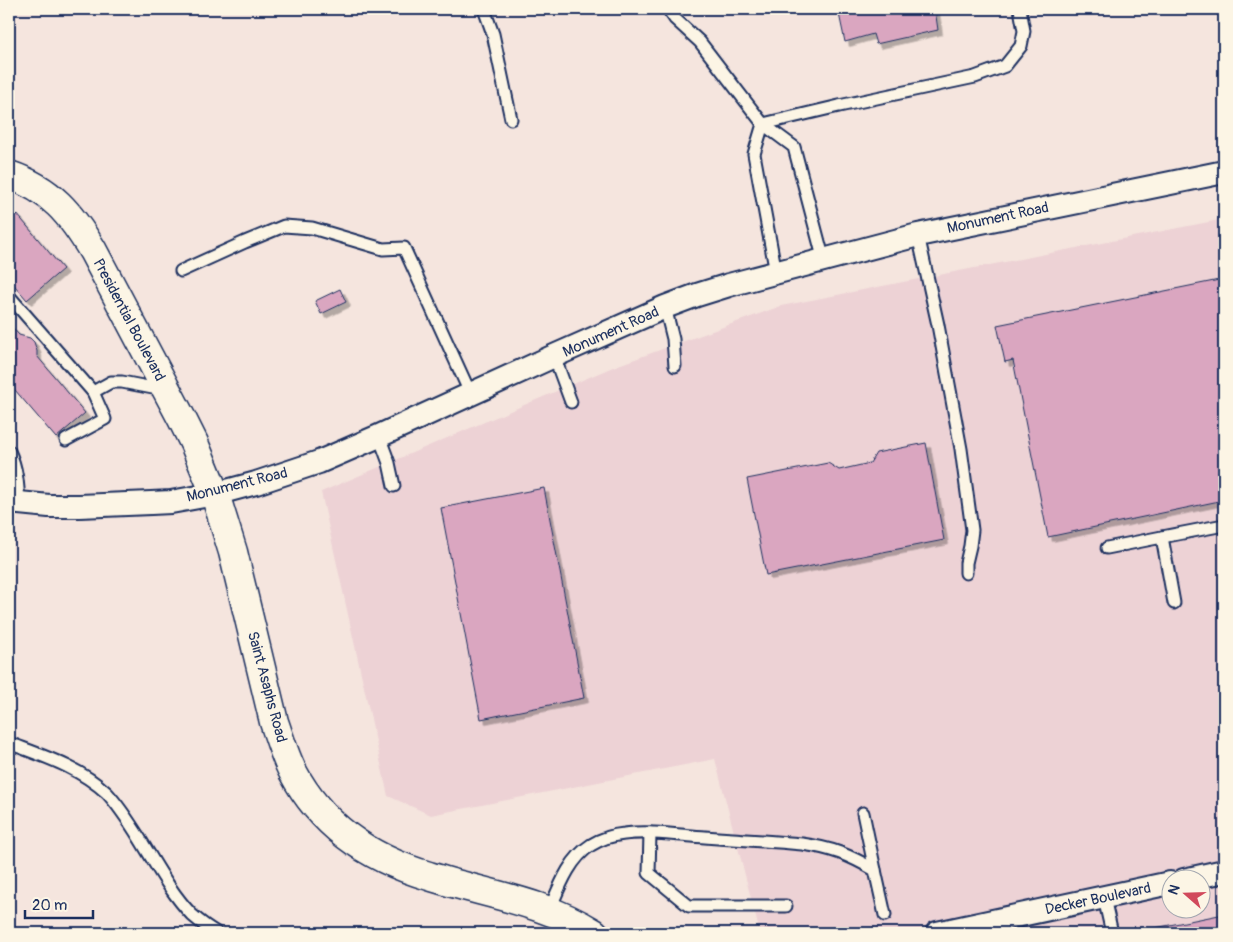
<svg xmlns="http://www.w3.org/2000/svg" width="1233" height="942" viewBox="0 0 1233 942" font-family="Pangolin,sans-serif">
  <style>
    .built { fill: #edd2d5; fill-rule: evenodd }
    .building { fill: #daa6c0; stroke: #1b2f5e; filter: url(#shadow) }
    .lines { fill: none; stroke-linecap: round; stroke-linejoin: round }
    .lane-casing { stroke: #1b2f5e; stroke-width: 15 }
    .street-casing { stroke: #1b2f5e; stroke-width: 26 }
    .secondary-casing { stroke: #1b2f5e; stroke-width: 31 }
    .lane { stroke: #fcf5e5; stroke-width: 11 }
    .street { stroke: #fcf5e5; stroke-width: 22 }
    .secondary { stroke: #fcf5e5; stroke-width: 28 }
    .labels { text-anchor: middle; dominant-baseline: central; stroke-width: 4; stroke-linejoin: round; paint-order: stroke }
    .street-label { font-size: 15px; fill: #1b2f5e; stroke: #fcf5e5 }
  </style>
  <defs>
    <filter id="shadow"><feDropShadow dx="4.5" dy="4.5" stdDeviation="0" flood-color="#0004"/></filter>
  </defs>
  <rect width="100%" height="100%" fill="#f5e5de"/>
  <filter id="ink" filterUnits="userSpaceOnUse"><feTurbulence type="fractalNoise" baseFrequency=".02" numOctaves="2"/><feDisplacementMap in="SourceGraphic" scale="10" xChannelSelector="R" yChannelSelector="G"/><feConvolveMatrix kernelMatrix="1 2 1 2 8 2 1 2 1" color-interpolation-filters="sRGB"/></filter>
  <g filter="url(#ink)">
    <path class="built" d="M 1224,219 L 1224,933 L 760,933 L 715,759 L 431,815 L 388,796 L 321,492 L 613,367 L 781,306 ZM 1170,880 L 1200,880 L 1200,910 L 1170,910 Z"/>
    <g class="building">
      <polygon points="838,9 935,9 938,30 876,44 873,34 845,42"/>
      <polygon points="17,214 63,269 27,300 9,279 9,220"/>
      <polygon points="1224,279 1224,500 1048,537 1013,360 1005,362 997,325"/>
      <polygon points="340,289 346,302 321,314 315,301"/>
      <polygon points="9,324 19,335 30,338 34,342 37,351 37,356 85,413 56,438 9,383"/>
      <polygon points="926,443 944,540 766,575 747,479 828,463 839,470 870,463 876,453"/>
      <polygon points="544,488 584,698 481,719 441,508"/>
      <polygon points="1224,914 1224,933 1140,933 1140,931"/>
    </g>
    <g class="lines">
      <g class="lane-casing">
        <g id="lane">
          <polyline points="484,9 493,34 511,119"/>
          <polyline points="668,9 675,19 700,42 763,124 794,147 824,261"/>
          <polyline points="763,124 839,106 975,77 1005,66 1021,46 1024,31 1020,9"/>
          <polyline points="763,124 754,154 776,273"/>
          <polyline points="918,235 938,325 961,449 972,530 970,546 966,563 966,573"/>
          <polyline points="181,271 245,242 284,226 312,228 383,249 404,248 471,395"/>
          <polyline points="9,296 93,392 105,419 66,440"/>
          <polyline points="665,307 673,339 675,366"/>
          <polyline points="554,356 571,402"/>
          <polyline points="93,392 111,382 122,382 163,390"/>
          <polyline points="379,436 389,463 394,486"/>
          <path d="M 9,451 C 17,468 18,485 19,503"/>
          <polyline points="1107,548 1162,537"/>
          <polyline points="1174,603 1162,537 1224,525"/>
          <path d="M 9,743 C 43,756 79,767 107,793 C 120,807 130,823 140,839 C 156,865 171,893 192,915 C 200,922 208,928 217,933"/>
          <polyline points="863,813 875,870"/>
          <polyline points="650,833 649,873 689,906 786,906"/>
          <polyline points="1104,898 1112,933"/>
          <path d="M 549,911 C 559,888 569,859 591,845 C 601,839 613,835 624,834 C 646,831 670,834 692,836 C 729,839 766,841 802,844 C 832,848 849,855 875,870 L 885,915"/>
        </g>
      </g>
      <g class="street-casing">
        <g id="street">
          <polyline points="9,502 49,506 79,506 151,503 171,502 215,494 256,483 319,462 379,436 554,356 665,307 697,295 729,285 918,235 1224,172"/>
          <polyline points="1184,880 1224,871"/>
          <polyline points="937,933 1170,883"/>
        </g>
      </g>
      <g class="secondary-casing">
        <path id="secondary" d="M 9,175 C 51,189 71,214 93,251 L 182,419 L 194,443 L 215,494 L 233,552 L 274,722 C 280,739 285,757 293,772 C 322,827 371,859 429,876 C 485,894 543,901 594,933"/>
      </g>
      <use href="#lane" class="lane"/>
      <use href="#street" class="street"/>
      <use href="#secondary" class="secondary"/>
    </g>
  </g>
  <g class="labels">
    <g class="street-label">
      <text transform="translate(998 218) rotate(-12)">Monument Road</text>
      <text transform="translate(129 320) rotate(62)">Presidential Boulevard</text>
      <text transform="translate(611 332) rotate(-24)">Monument Road</text>
      <text transform="translate(237 485) rotate(-14)">Monument Road</text>
      <text transform="translate(267 687) rotate(75)">Saint Asaphs Road</text>
      <text transform="translate(1098 899) rotate(-12)">Decker Boulevard</text>
    </g>
  </g>
  <rect width="1233" height="942" fill="none" stroke="#fcf5e5" stroke-width="30"/>
  <rect x="15" y="15" width="1203" height="912" fill="none" stroke="#1b2f5e" stroke-width="2" filter="url(#ink)"/>
  <g transform="translate(1186 894) rotate(290)"><circle r="24" fill="#fcf5e5" stroke="#a2a6af"/>
  <path d="M0-4L9 19L0 12L-9 19Z" fill="#d1495b"/>
  <text y="-8" font-size="14" font-weight="bold" text-anchor="middle" fill="#1b2f5e">N</text>
  </g>
  <path d="M25 910v8h68v-8" fill="none" stroke="#1b2f5e" stroke-width="2.5"/>
  <text x="32" y="910" font-size="15" fill="#1b2f5e" stroke="#fcf5e5" stroke-width="4" paint-order="stroke">20 m</text>
</svg>
